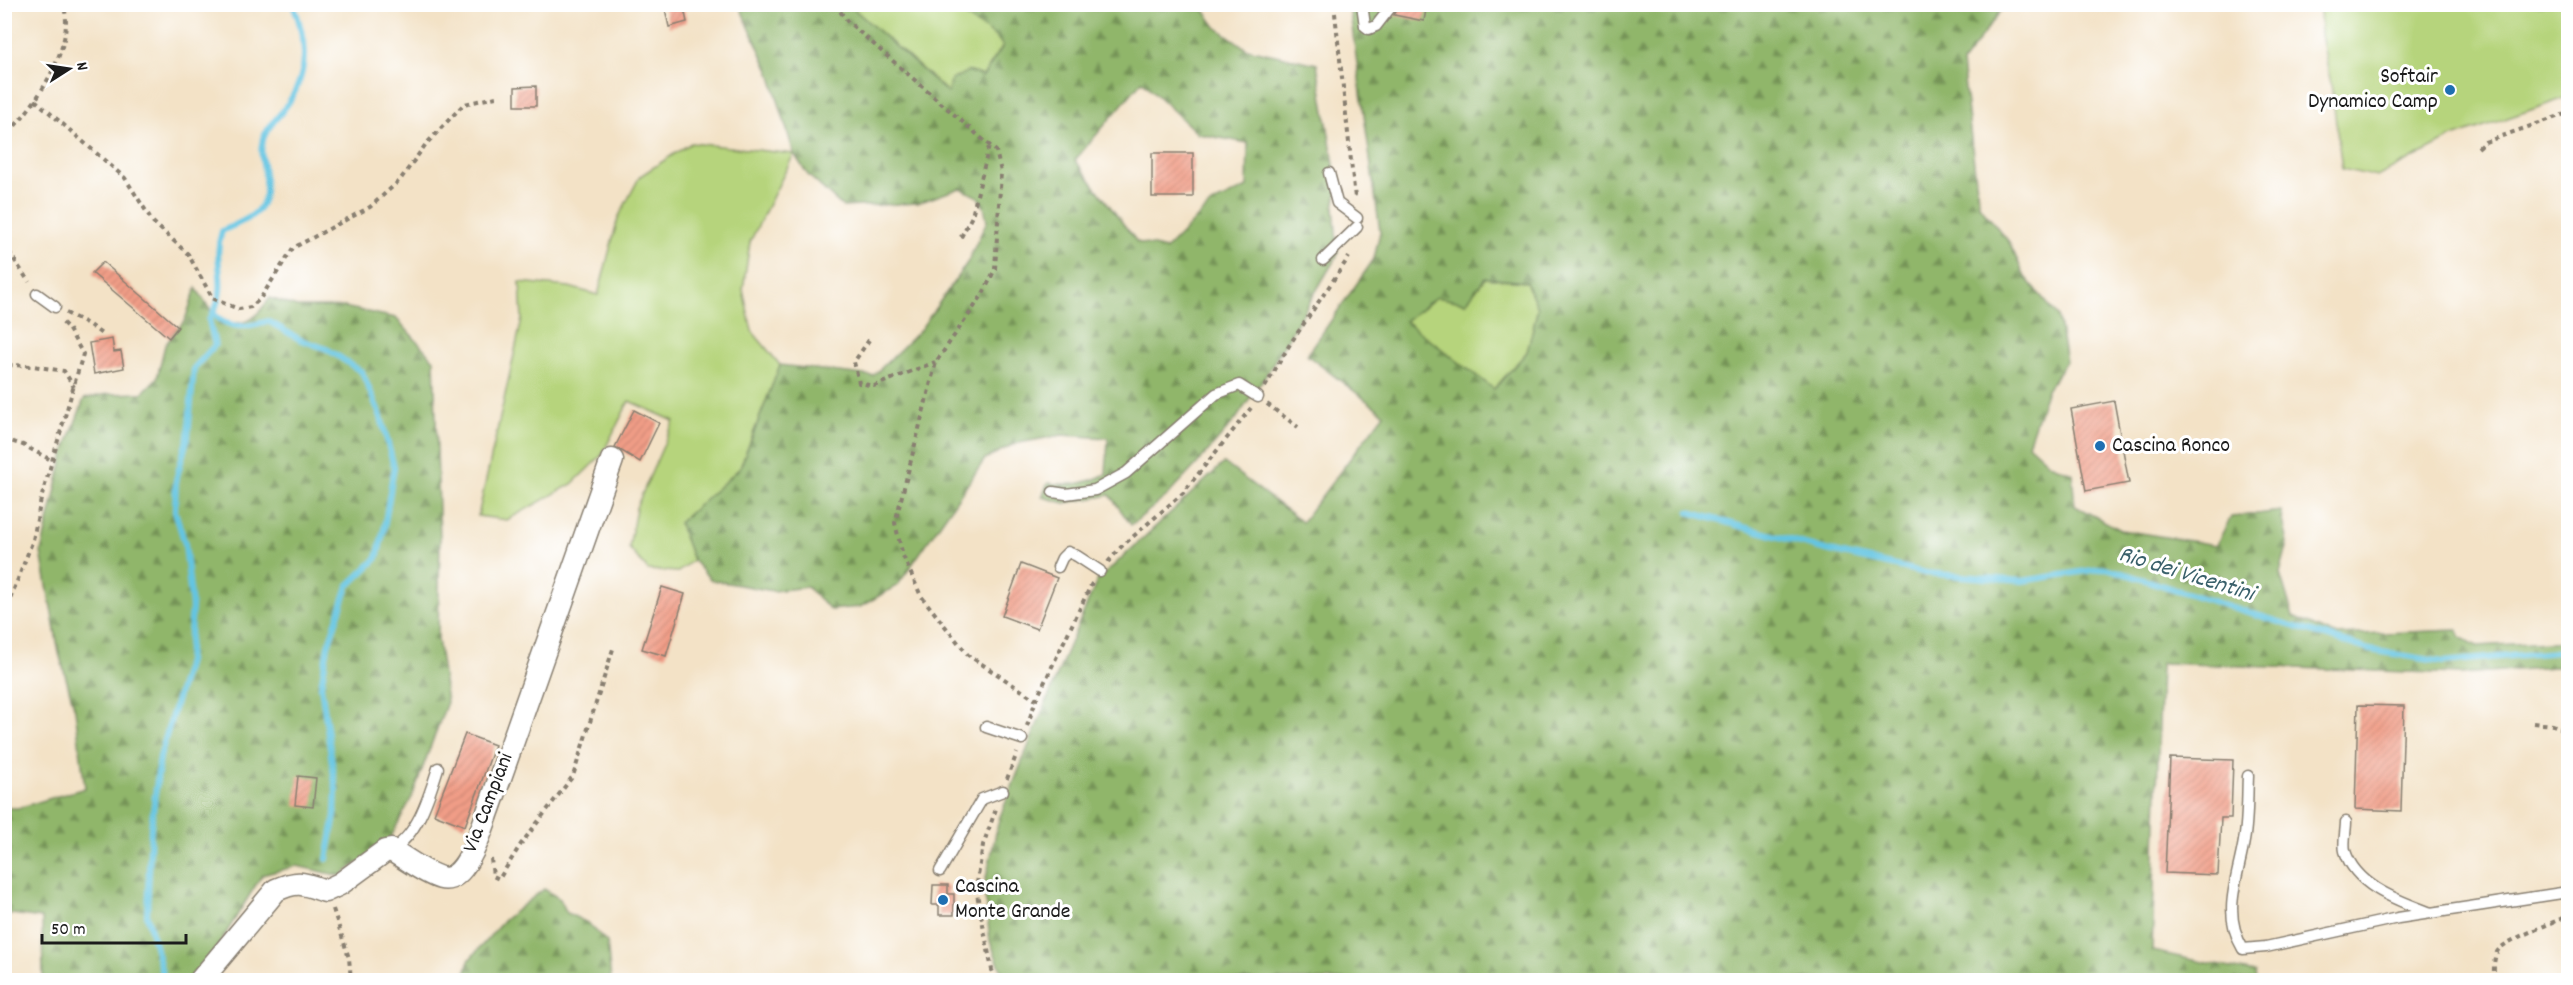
<svg xmlns="http://www.w3.org/2000/svg" width="2573" height="985" viewBox="0 0 2573 985" font-family="Dekko,sans-serif">
  <style>
    .green { fill: #b6d47b; stroke: #69784c; stroke-width: 1.5 }
    .forest { fill: url(#forest-firs); stroke: #566944; stroke-width: 1.5; fill-rule: evenodd }
    .lines { fill: none; stroke-linecap: round; stroke-linejoin: round }
    .stream { stroke: #64c5e2; stroke-width: 6 }
    .building { fill: url(#building-hatch) }
    .service-casing { stroke: #887f71; stroke-width: 13 }
    .minor-casing { stroke: #887f71; stroke-width: 25 }
    .path { stroke: #887f71; stroke-width: 4; stroke-dasharray: 4.5 4.5; stroke-linecap: butt }
    .service { stroke: #fff; stroke-width: 10 }
    .minor { stroke: #fff; stroke-width: 22 }
    .poi-dot { fill: #1f6fb2; stroke: #fff; stroke-width: 2 }
    .labels { text-anchor: middle; dominant-baseline: central; stroke-width: 6; stroke-linejoin: round; paint-order: stroke }
    .poi-label { font-size: 22px; fill: #1c1c1c; stroke: #fff; text-anchor: start }
    .street-label { font-size: 22px; fill: #1c1c1c; stroke: #fff }
    .water-label { font-size: 24px; font-style: italic; fill: #39606b; stroke: #fff }
  </style>
  <defs>
    <pattern id="forest-firs" width="22" height="20" patternUnits="userSpaceOnUse" patternTransform="scale(1.5)"><rect width="22" height="20" fill="#90b66b"/><path d="M5 1l3.5 6h-7zM16 11l3.5 6h-7z" fill="#759357"/></pattern>
    <pattern id="building-hatch" width="6" height="6" patternUnits="userSpaceOnUse" patternTransform="scale(1.5)"><rect width="6" height="6" fill="#f19d87"/><path d="M-1 1l2-2M0 6l6-6M5 7l2-2" fill="none" stroke="#ce8774"/></pattern>
  </defs>
  <rect width="100%" height="100%" fill="#fff"/>
  <filter id="ink" filterUnits="userSpaceOnUse"><feTurbulence type="fractalNoise" baseFrequency=".0167" numOctaves="2"/><feDisplacementMap in="SourceGraphic" scale="12" xChannelSelector="R" yChannelSelector="G"/><feConvolveMatrix kernelMatrix="1 2 1 2 8 2 1 2 1" color-interpolation-filters="sRGB"/></filter>
  <filter id="wash" filterUnits="userSpaceOnUse"><feTurbulence type="fractalNoise" baseFrequency=".008" numOctaves="4" result="noise"/><feDisplacementMap in="SourceGraphic" scale="24" xChannelSelector="R" yChannelSelector="G"/><feGaussianBlur stdDeviation="1.35" result="paint"/><feColorMatrix in="noise" values="0 0 0 0 0 0 0 0 0 0 0 0 0 0 0 0 0 1.4 0 .05"/><feComposite in="paint" operator="in"/></filter>
  <g filter="url(#wash)">
    <rect width="100%" height="100%" fill="#f3e2c6"/>
    <g class="green">
      <path d="M 852,5 L 957,5 C 967,24 992,27 1003,46 L 983,76 L 949,93 L 856,11 Z"/>
      <polygon points="2320,5 2568,5 2568,97 2453,137 2377,177 2342,169 2331,84 2321,35"/>
      <polygon points="691,143 794,154 750,242 743,290 752,331 780,365 740,468 679,523 693,560 678,572 648,570 629,548 636,508 674,421 629,401 602,455 572,484 507,520 478,516 522,319 520,282 569,287 598,295 618,218 640,176"/>
      <polygon points="1485,278 1526,282 1538,308 1527,352 1494,389 1405,321 1437,297 1466,303"/>
    </g>
    <g class="forest">
      <path d="M 739,5 L 852,5 L 856,11 L 948,93 L 951,80 L 968,71 L 983,76 L 1003,46 C 992,27 967,24 957,5 L 1200,5 L 1216,27 L 1247,49 L 1317,64 L 1338,188 L 1334,207 L 1338,254 L 1268,372 L 1236,419 L 1196,465 L 1167,496 L 1131,525 L 1110,495 L 1065,503 L 1042,497 L 1048,483 C 1070,486 1086,484 1106,474 L 1108,438 L 1062,435 L 1014,444 L 985,459 L 898,585 L 860,607 L 831,610 L 807,587 L 773,591 L 711,580 L 693,560 L 679,523 L 740,468 L 780,365 L 873,376 L 920,330 L 967,263 L 987,221 L 984,207 L 978,197 L 960,188 L 918,203 L 843,207 L 808,175 L 794,154 L 770,73 ZM 1142,81 L 1198,134 L 1248,143 L 1247,187 L 1211,204 L 1166,249 L 1137,242 L 1075,160 Z"/>
      <path d="M 1349,5 L 2005,5 L 1962,63 L 1979,205 L 2009,242 L 2025,277 L 2058,316 L 2066,361 L 2047,390 L 2028,444 L 2050,464 L 2072,473 L 2075,506 L 2121,530 L 2216,545 L 2231,517 L 2281,511 L 2288,543 L 2280,574 L 2293,617 L 2335,635 L 2457,630 L 2461,637 L 2477,646 L 2568,641 L 2568,666 L 2461,674 L 2161,663 L 2152,951 L 2255,973 L 2256,980 L 1005,980 L 990,941 L 984,887 L 999,819 L 1066,653 L 1097,581 L 1224,463 L 1302,522 L 1384,414 L 1307,355 L 1374,259 L 1380,232 ZM 1485,278 L 1526,282 L 1538,308 L 1527,352 L 1494,389 L 1405,321 L 1437,297 L 1466,303 Z"/>
      <path d="M 196,288 L 220,324 C 251,323 252,322 270,298 L 297,307 L 344,307 L 396,318 L 434,360 L 440,539 L 438,639 L 447,702 L 412,797 L 388,842 L 340,876 L 297,866 L 262,875 L 210,959 L 187,980 L 43,980 L 42,918 L 5,913 L 4,808 L 18,808 L 85,788 L 75,710 L 59,653 L 41,552 L 65,450 L 84,399 L 108,394 L 142,393 L 157,378 L 165,345 L 185,320 Z"/>
      <polygon points="544,889 560,899 567,913 588,923 607,942 611,980 463,980 469,960 504,920"/>
    </g>
    <g class="lines">
      <g class="stream">
        <path d="M 213,313 C 229,331 248,327 268,321 L 301,340 L 327,349 L 362,372 L 381,417 L 394,467 L 384,529 L 377,558 L 348,586 L 328,646 L 321,686 L 336,790 L 335,815 L 327,859"/>
        <polyline points="1689,512 1826,550 1926,573 2022,581 2106,568 2370,650 2443,662 2568,651"/>
        <path d="M 164,980 L 147,915 L 151,827 L 160,757 L 188,661 L 192,607 L 185,544 L 175,511 L 176,480 L 188,436 L 194,368 L 215,345 L 209,320 C 233,282 210,267 222,231 C 254,216 271,211 264,171 C 263,163 260,152 262,144 C 264,130 276,120 284,109 C 310,75 308,42 293,4"/>
      </g>
    </g>
    <g id="blocks">
      <g class="building">
        <polygon points="664,4 683,4 687,22 669,27"/>
        <polygon points="1397,4 1427,4 1424,21 1394,15 1397,10"/>
        <polygon points="536,86 536,106 515,106 515,87"/>
        <rect x="1152" y="153" width="41" height="44"/>
        <polygon points="103,262 178,327 169,338 92,273"/>
        <polygon points="112,339 114,352 121,351 124,368 94,374 89,343"/>
        <polygon points="2114,401 2129,483 2086,491 2071,409"/>
        <polygon points="634,410 659,423 640,462 615,447"/>
        <polygon points="1021,564 1057,578 1037,629 1002,616"/>
        <polygon points="662,587 685,594 666,656 642,649"/>
        <polygon points="2358,705 2404,706 2401,811 2355,809"/>
        <polygon points="465,734 495,745 465,826 434,814"/>
        <polygon points="2170,758 2233,760 2231,818 2221,818 2218,875 2165,873"/>
        <polygon points="298,776 316,778 313,807 295,805"/>
        <polygon points="933,885 948,885 948,894 954,894 954,915 939,915 939,905 932,905"/>
      </g>
    </g>
  </g>
  <g filter="url(#ink)">
    <use href="#blocks" fill-opacity="0" stroke="#887f71" stroke-width="1.5"/>
    <g class="lines">
      <g class="service-casing">
        <g id="service">
          <polyline points="1362,4 1365,26 1369,29 1376,26 1390,8"/>
          <polyline points="1329,173 1337,203 1357,218"/>
          <polyline points="1323,260 1357,227"/>
          <polyline points="37,294 55,307"/>
          <polyline points="1053,492 1066,494 1095,490 1126,473 1216,394 1239,385 1258,397"/>
          <polyline points="1058,567 1062,558 1068,552 1077,556 1100,571"/>
          <polyline points="986,727 1022,739"/>
          <path d="M 2248,776 C 2247,797 2248,820 2244,841 C 2238,879 2221,912 2243,949 L 2266,947 L 2398,918 L 2568,892"/>
          <path d="M 2346,822 C 2346,830 2343,843 2345,851 C 2356,887 2400,901 2431,913"/>
          <path d="M 391,850 C 418,835 429,796 438,768"/>
          <polyline points="940,871 982,799 1003,791"/>
        </g>
      </g>
      <g class="minor-casing">
        <path id="minor" d="M 201,980 L 276,890 C 298,880 303,883 325,891 L 340,884 L 385,851 L 391,850 C 407,859 424,873 441,878 C 466,885 483,825 489,809 L 612,460"/>
      </g>
      <g class="path">
        <polyline points="835,4 847,21 996,151 1001,172 995,269 983,294 936,362 895,523 903,556 921,596 968,655 1036,700"/>
        <polyline points="1334,4 1355,198"/>
        <polyline points="35,100 125,178 153,222 188,254 213,299 239,309 251,307 260,299 293,248 370,207 400,180 426,144 464,104 496,97"/>
        <path d="M 4,140 C 14,126 26,114 36,99 C 52,75 74,34 63,4"/>
        <polyline points="2478,148 2485,142 2568,113"/>
        <polyline points="961,237 972,216 989,146"/>
        <polyline points="4,244 29,282"/>
        <polyline points="66,313 88,324 103,335"/>
        <polyline points="869,340 854,362 859,383 874,386 935,362"/>
        <polyline points="8,365 33,366 64,371 74,387"/>
        <polyline points="1265,387 1290,344 1349,257"/>
        <polyline points="1267,404 1298,427"/>
        <polyline points="4,439 23,445 53,461"/>
        <polyline points="1108,562 1121,547 1183,493 1251,408"/>
        <polyline points="4,615 33,540 41,499 83,354 68,328 60,320"/>
        <polyline points="2533,723 2553,725 2568,731"/>
        <polyline points="1027,726 1036,700 1092,583"/>
        <polyline points="1007,779 1017,753"/>
        <polyline points="491,859 493,876 499,879 521,844 573,776 613,649"/>
        <polyline points="333,909 349,958 351,980"/>
        <polyline points="996,980 992,970 976,889 983,845 996,809"/>
        <path d="M 2494,980 C 2494,971 2493,961 2497,952 C 2503,940 2553,924 2568,915"/>
      </g>
      <use href="#service" class="service"/>
      <use href="#minor" class="minor"/>
    </g>
  </g>
  <g class="poi-dot">
    <circle cx="2450" cy="90" r="6"/>
    <circle cx="2100" cy="446" r="6"/>
    <circle cx="943" cy="900" r="6"/>
  </g>
  <g class="labels">
    <g class="poi-label">
      <text x="2438" y="77" text-anchor="end">Softair<tspan x="2438" dy="25">Dynamico Camp</tspan></text>
      <text x="2112" y="446">Cascina Ronco</text>
      <text x="955" y="887">Cascina<tspan x="955" dy="25">Monte Grande</tspan></text>
    </g>
    <g class="street-label">
      <text transform="translate(489 803) rotate(-69)">Via Campiani</text>
    </g>
    <g class="water-label">
      <text transform="translate(2186 575) rotate(17)">Rio dei Vicentini</text>
    </g>
  </g>
  <rect width="2573" height="985" fill="none" stroke="#fff" stroke-width="24"/>
  <g transform="translate(69 69) rotate(78)" stroke="#ffffff" stroke-width="4.5" paint-order="stroke">
  <path d="M0-4.5L10 22L0 15L-10 22Z" fill="#1c1c1c"/>
  <text y="-9" font-size="16" font-weight="bold" text-anchor="middle" fill="#1c1c1c">N</text>
  </g>
  <path d="M42 934v9h144v-9" fill="none" stroke="#1c1c1c" stroke-width="3"/>
  <text x="51" y="934" font-size="18" fill="#1c1c1c" stroke="#ffffff" stroke-width="4.5" paint-order="stroke">50 m</text>
</svg>
